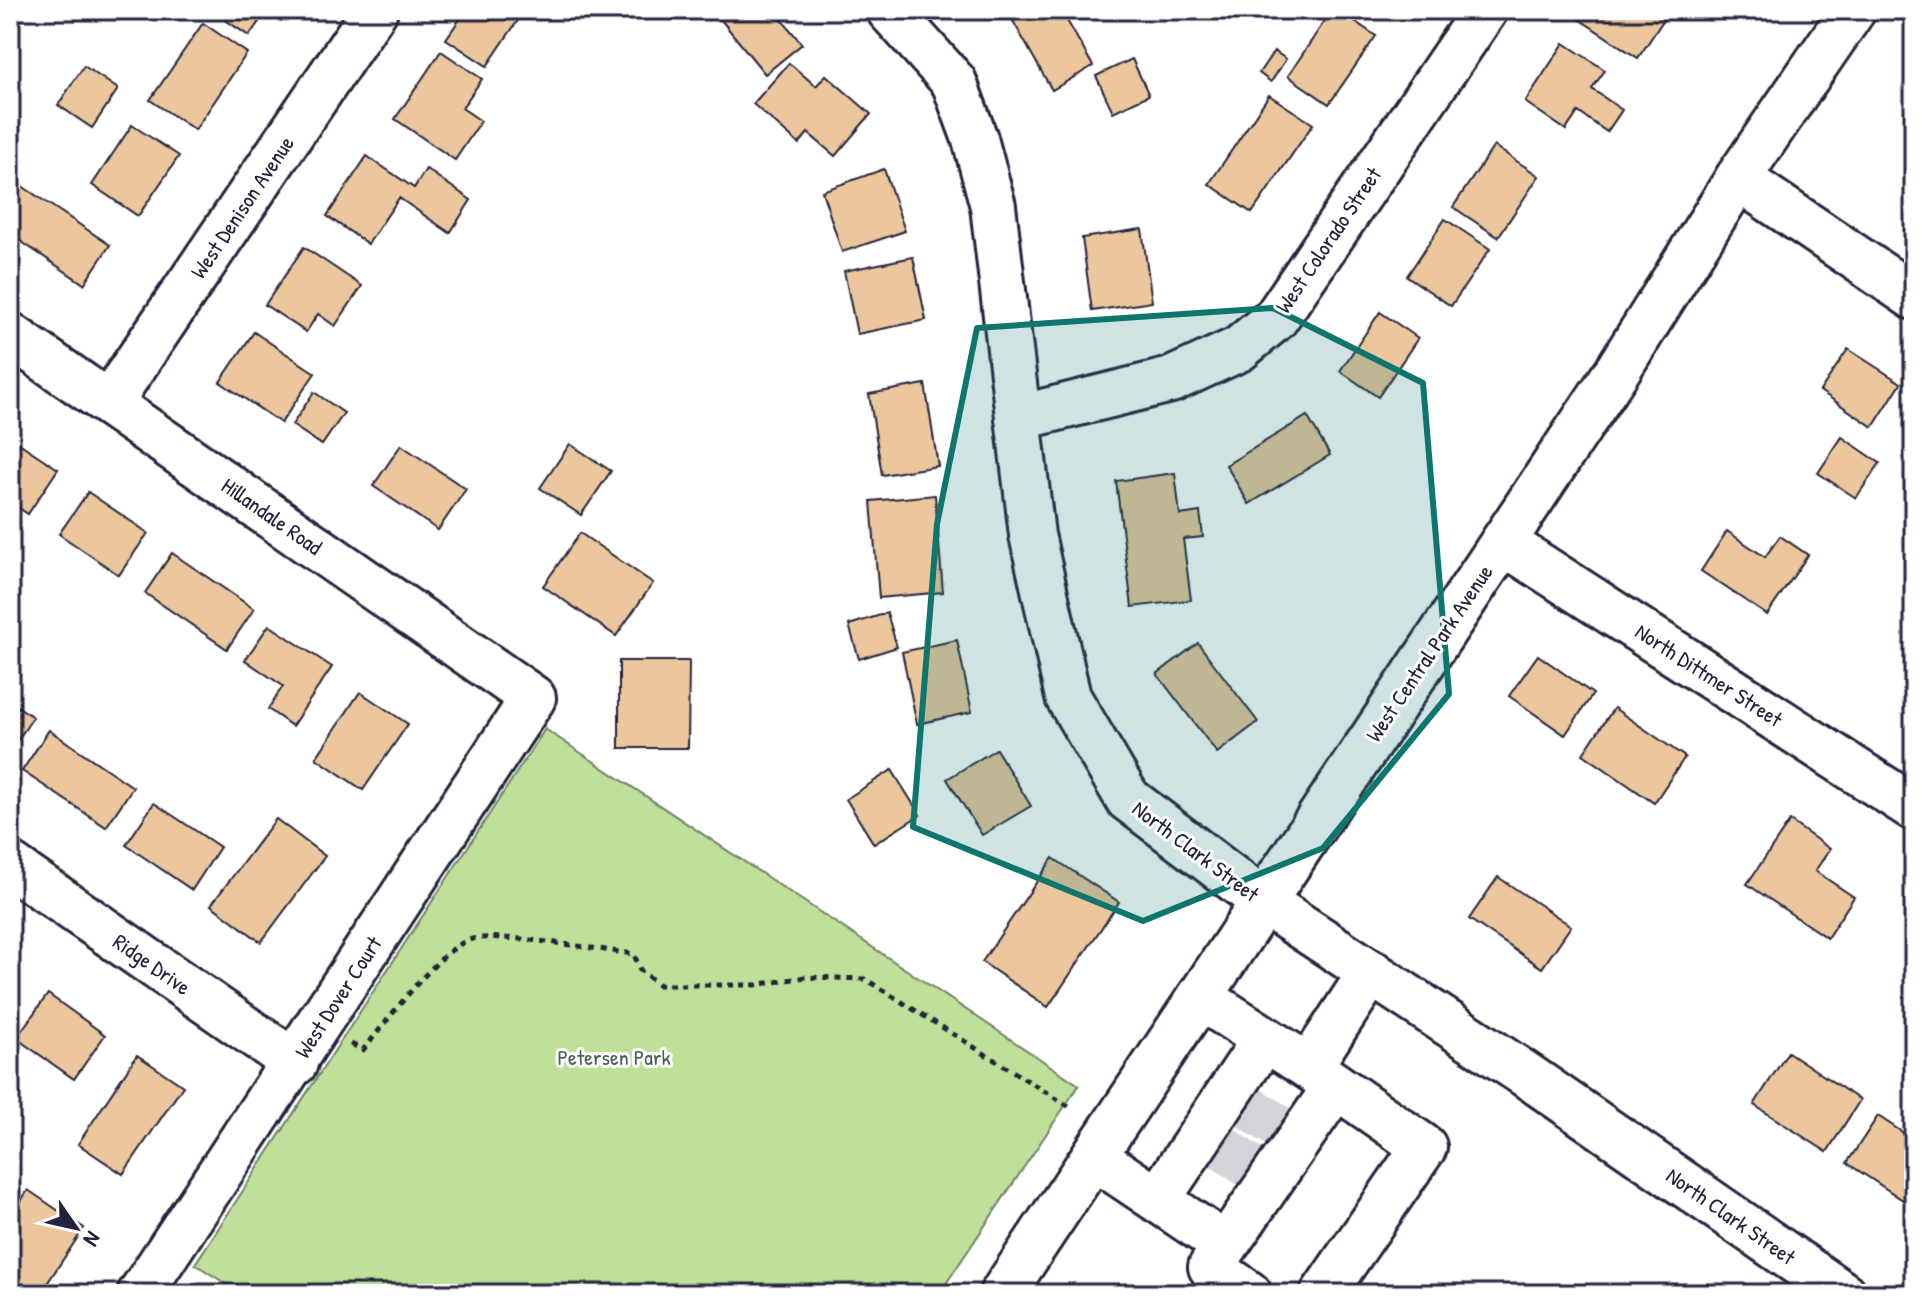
<svg xmlns="http://www.w3.org/2000/svg" width="1924" height="1304" viewBox="0 0 1924 1304" font-family="'Patrick Hand',sans-serif">
  <style>
    .green { fill: #bee099; stroke: #70816a; stroke-width: 2 }
    .building { fill: #ecc79d; stroke: #22223b; stroke-width: 2 }
    .lines { fill: none; stroke-linecap: round; stroke-linejoin: round }
    .minor-tunnel { stroke: #d3d3d8; stroke-width: 44; stroke-dasharray: 44 22; stroke-linecap: butt }
    .minor-casing { stroke: #22223b; stroke-width: 50 }
    .path { stroke: #22223b; stroke-width: 5; stroke-dasharray: 6 6; stroke-linecap: butt }
    .minor { stroke: #fff; stroke-width: 44 }
    .marked { fill: #0f766e; fill-opacity: 0.2; stroke: #0f766e; stroke-width: 6; stroke-linejoin: round }
    .labels { text-anchor: middle; dominant-baseline: central; stroke-width: 6; stroke-linejoin: round; paint-order: stroke }
    .street-label { font-size: 22px; fill: #22223b; stroke: #fff }
    .park-label { font-size: 22px; fill: #515b57; stroke: #fff }
  </style>
  <rect width="100%" height="100%" fill="#fff"/>
  <filter id="ink" filterUnits="userSpaceOnUse"><feTurbulence type="fractalNoise" baseFrequency=".0125" numOctaves="2"/><feDisplacementMap in="SourceGraphic" scale="16" xChannelSelector="R" yChannelSelector="G"/><feConvolveMatrix kernelMatrix="1 2 1 2 8 2 1 2 1" color-interpolation-filters="sRGB"/></filter>
  <g filter="url(#ink)">
    <polygon class="green" points="545,729 1079,1085 939,1294 242,1294 195,1264"/>
    <g class="building">
      <polygon points="216,10 267,10 249,36 214,12"/>
      <polygon points="466,10 525,10 487,66 446,39"/>
      <polygon points="713,10 774,10 802,44 765,74"/>
      <polygon points="1033,10 1061,10 1093,66 1052,90 1013,21"/>
      <polygon points="1332,10 1338,10 1376,36 1329,104 1288,76"/>
      <polygon points="1581,10 1651,10 1664,19 1638,58 1576,17"/>
      <polygon points="203,23 247,53 195,130 150,100"/>
      <polygon points="1564,43 1605,70 1592,89 1622,110 1607,132 1578,112 1566,130 1525,102"/>
      <polygon points="441,51 482,79 462,108 481,121 455,160 395,119"/>
      <polygon points="1274,51 1286,59 1271,82 1259,73"/>
      <polygon points="1132,59 1149,95 1113,112 1096,76"/>
      <polygon points="789,63 816,86 826,75 871,114 835,156 808,133 799,144 753,104"/>
      <polygon points="84,66 118,89 92,128 58,105"/>
      <polygon points="1269,95 1313,124 1252,213 1209,184"/>
      <polygon points="132,125 179,156 138,216 92,185"/>
      <polygon points="1494,146 1539,176 1498,237 1453,207"/>
      <polygon points="367,156 414,188 426,169 471,200 450,233 399,198 368,244 327,216"/>
      <polygon points="884,169 905,231 842,252 822,191"/>
      <polygon points="10,178 110,245 84,284 10,234"/>
      <polygon points="1445,219 1490,249 1451,306 1407,276"/>
      <polygon points="1142,229 1152,302 1092,311 1082,238"/>
      <polygon points="304,247 362,286 335,326 318,314 306,332 265,305"/>
      <polygon points="913,257 926,320 857,334 844,271"/>
      <polygon points="1380,312 1418,338 1378,397 1340,371"/>
      <polygon points="254,332 315,373 281,423 220,382"/>
      <polygon points="1848,349 1901,383 1873,427 1820,391"/>
      <polygon points="925,384 938,466 882,475 869,394"/>
      <polygon points="314,392 344,413 322,445 292,425"/>
      <polygon points="1307,416 1330,455 1249,504 1226,465"/>
      <polygon points="10,437 58,469 28,514 10,502"/>
      <polygon points="1842,437 1880,463 1856,498 1818,473"/>
      <polygon points="570,444 611,471 581,515 540,488"/>
      <polygon points="401,445 466,489 438,530 373,486"/>
      <polygon points="1175,473 1180,515 1200,512 1203,537 1183,539 1191,600 1132,607 1116,481"/>
      <polygon points="88,492 148,533 119,575 59,534"/>
      <polygon points="935,495 943,592 879,598 871,501"/>
      <polygon points="1727,531 1765,557 1780,536 1808,555 1767,615 1701,571"/>
      <polygon points="580,533 653,583 616,636 543,586"/>
      <polygon points="172,553 254,609 227,649 145,593"/>
      <polygon points="887,613 897,647 859,659 849,625"/>
      <polygon points="269,625 332,667 292,726 268,709 283,686 245,660"/>
      <polygon points="957,640 972,712 917,724 902,652"/>
      <polygon points="1198,643 1258,722 1217,753 1157,674"/>
      <polygon points="1538,655 1593,694 1565,735 1509,696"/>
      <polygon points="619,661 689,661 688,748 619,748"/>
      <polygon points="360,692 408,724 363,790 316,758"/>
      <polygon points="10,701 33,717 10,752"/>
      <polygon points="1614,708 1685,757 1654,803 1583,754"/>
      <polygon points="49,730 133,787 106,827 22,771"/>
      <polygon points="996,749 1031,806 982,835 947,779"/>
      <polygon points="892,770 920,815 874,844 846,799"/>
      <polygon points="154,803 220,847 192,890 126,845"/>
      <polygon points="276,819 325,856 261,942 211,905"/>
      <polygon points="1790,821 1830,849 1815,871 1854,897 1827,938 1747,884"/>
      <polygon points="1053,858 1119,902 1048,1007 982,962"/>
      <polygon points="1498,877 1571,926 1542,968 1469,919"/>
      <polygon points="48,994 105,1035 74,1079 16,1038"/>
      <polygon points="1788,1052 1860,1100 1827,1152 1754,1105"/>
      <polygon points="137,1055 183,1086 123,1174 78,1144"/>
      <polygon points="1878,1116 1914,1140 1914,1194 1909,1191 1903,1200 1847,1163"/>
      <polygon points="28,1190 84,1228 40,1294 10,1294 10,1218"/>
    </g>
    <g class="lines">
      <g class="minor-tunnel">
        <polyline points="1247,1106 1282,1129"/>
        <polyline points="1220,1146 1255,1170"/>
      </g>
      <g class="minor-casing">
        <g id="minor">
          <polyline points="889,10 954,82 975,139 993,206 1032,535 1068,697 1128,799 1264,902 1528,1076 1843,1294"/>
          <polyline points="1738,178 1914,297"/>
          <polyline points="10,335 533,698 140,1294"/>
          <polyline points="109,403 375,10"/>
          <polyline points="1018,418 1171,380 1239,349 1276,318 1485,10"/>
          <polyline points="1503,542 1914,808"/>
          <polyline points="10,865 295,1063"/>
          <polyline points="1200,997 1309,1067 1371,972"/>
          <polyline points="1309,1067 1424,1147 1323,1294"/>
          <polyline points="1094,1157 1225,1245"/>
          <polyline points="1158,1199 1265,1039"/>
          <polyline points="1002,1294 1619,368 1738,178 1853,10"/>
          <polyline points="1249,1294 1211,1267 1336,1086"/>
        </g>
      </g>
      <path class="path" d="M 351,1044 L 363,1050 C 387,1022 437,951 469,940 C 496,931 600,950 634,954 L 640,970 L 659,985 L 755,985 L 806,977 L 865,979 L 1073,1109"/>
      <use href="#minor" class="minor"/>
    </g>
  </g>
  <path class="marked" d="M 1273,308 L 1423,383 L 1449,694 L 1323,848 L 1143,921 L 913,827 L 937,524 L 977,328 Z"/>
  <g class="labels">
    <g class="street-label">
      <text transform="translate(242 207) rotate(-56)">West Denison Avenue</text>
      <text transform="translate(1328 240) rotate(-56)">West Colorado Street</text>
      <text transform="translate(272 516) rotate(35)">Hillandale Road</text>
      <text transform="translate(1429 653) rotate(-56)">West Central Park Avenue</text>
      <text transform="translate(1709 675) rotate(33)">North Dittmer Street</text>
      <text transform="translate(1196 851) rotate(37)">North Clark Street</text>
      <text transform="translate(152 964) rotate(35)">Ridge Drive</text>
      <text transform="translate(338 997) rotate(-57)">West Dover Court</text>
      <text transform="translate(1731 1216) rotate(35)">North Clark Street</text>
    </g>
    <g class="park-label">
      <text x="614" y="1057">Petersen Park</text>
    </g>
  </g>
  <rect width="1924" height="1304" fill="none" stroke="#fff" stroke-width="40"/>
  <rect x="20" y="20" width="1884" height="1264" fill="none" stroke="#22223b" stroke-width="3" filter="url(#ink)"/>
  <g transform="translate(76 1228) rotate(124)" stroke="#ffffff" stroke-width="6" paint-order="stroke">
  <path d="M0-6L14 30L0 20L-14 30Z" fill="#22223b"/>
  <text y="-12" font-size="22" font-weight="bold" text-anchor="middle" fill="#22223b">N</text>
  </g>
</svg>
